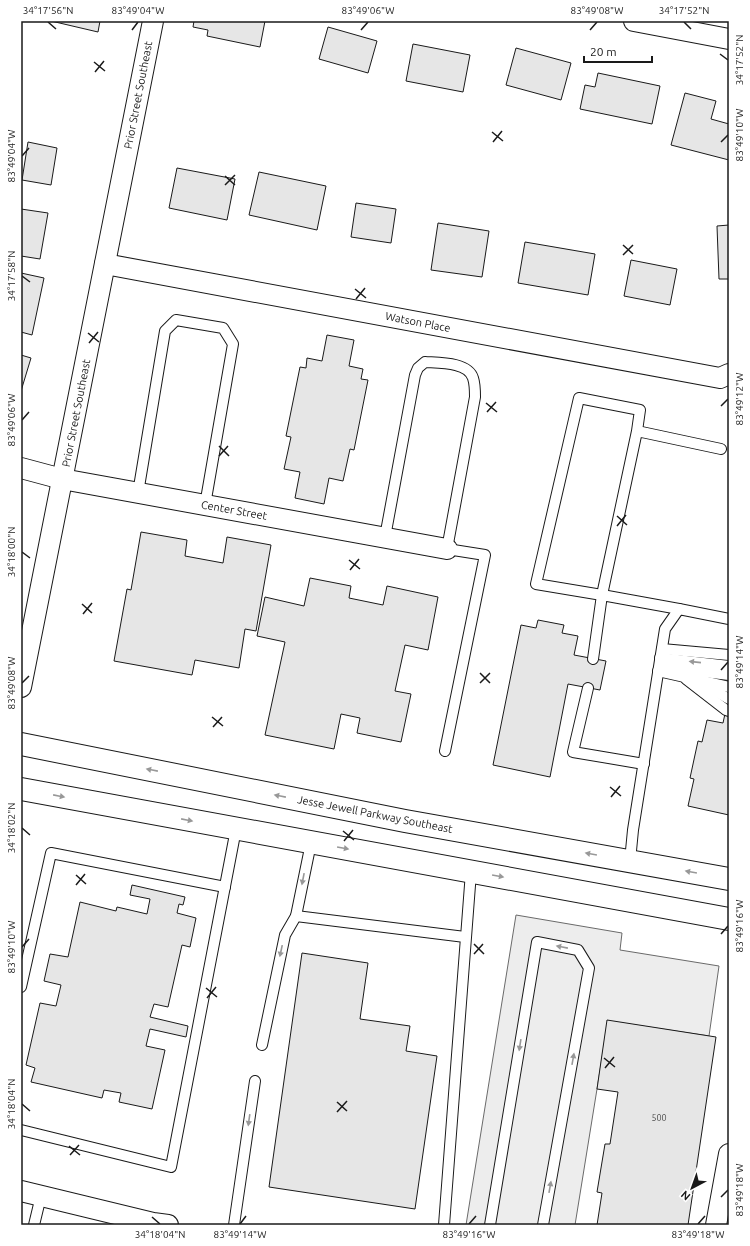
<svg xmlns="http://www.w3.org/2000/svg" width="750" height="1246" viewBox="0 0 750 1246" font-family="Ubuntu,sans-serif">
  <style>
    .built { fill: #ededed; stroke: #6a6a6a }
    .building { fill: #e6e6e6; stroke: #1a1a1a }
    .lines { fill: none; stroke-linecap: round; stroke-linejoin: round }
    .service-casing { stroke: #1a1a1a; stroke-width: 12 }
    .minor-casing { stroke: #1a1a1a; stroke-width: 22 }
    .primary-casing { stroke: #1a1a1a; stroke-width: 24 }
    .service { stroke: #fff; stroke-width: 10 }
    .minor { stroke: #fff; stroke-width: 20 }
    .primary { stroke: #fff; stroke-width: 22 }
    .oneway { fill: #989898 }
    .ticks { fill: none; stroke: #1a1a1a; stroke-width: 1.5 }
    .labels { text-anchor: middle; dominant-baseline: central; stroke-width: 3; stroke-linejoin: round; paint-order: stroke }
    .number-label { font-size: 9px; fill: #4d4d4d }
    .street-label { font-size: 11px; fill: #1a1a1a; stroke: #fff }
    .neatline { fill: none; stroke: #1a1a1a; stroke-width: 1.5 }
    .ticks-label { font-size: 10px; text-anchor: middle; fill: #1a1a1a }
  </style>
  <rect width="100%" height="100%" fill="#fff"/>
  <polygon class="built" points="516,915 622,933 620,950 719,966 709,1036 608,1021 575,1225 466,1225"/>
  <g class="building">
    <polygon points="51,21 100,21 98,32"/>
    <polygon points="194,21 265,21 260,47 207,36 208,30 193,27"/>
    <polygon points="328,27 377,41 368,73 319,59"/>
    <polygon points="413,44 470,55 463,92 406,81"/>
    <polygon points="516,48 571,63 561,100 506,85"/>
    <polygon points="598,73 660,86 652,124 580,109 585,85 595,87"/>
    <polygon points="685,93 716,101 711,119 729,124 729,160 671,145"/>
    <polygon points="28,142 57,148 51,185 22,180"/>
    <polygon points="177,168 235,179 227,220 169,208"/>
    <polygon points="259,172 326,186 317,230 249,215"/>
    <polygon points="356,203 396,209 391,243 351,237"/>
    <polygon points="21,209 48,213 40,259 21,256"/>
    <polygon points="438,223 489,231 482,277 431,270"/>
    <polygon points="729,225 729,279 719,279 717,226"/>
    <polygon points="525,242 595,254 588,295 518,283"/>
    <polygon points="631,260 677,269 670,305 624,296"/>
    <polygon points="21,273 44,278 32,335 21,332"/>
    <polygon points="327,335 354,340 349,366 363,369 361,379 368,380 354,450 350,449 343,481 329,478 324,504 295,498 300,472 284,469 291,437 286,436 300,367 306,368 307,358 322,361"/>
    <polygon points="21,355 31,358 21,391"/>
    <polygon points="141,532 187,540 185,556 223,563 227,537 271,545 256,631 245,629 239,668 195,660 192,675 114,661 127,589 131,590"/>
    <polygon points="310,578 351,586 349,598 383,605 387,586 438,597 428,650 405,645 395,691 411,694 401,742 357,733 360,718 341,714 334,749 265,735 285,642 257,636 265,597 304,606"/>
    <polygon points="538,620 564,625 562,633 578,636 574,655 606,661 600,690 568,684 550,777 493,765 521,625 536,628"/>
    <polygon points="729,695 729,815 688,806 694,779 690,778 698,741 702,742 707,720 723,723"/>
    <polygon points="132,885 185,897 183,905 179,904 177,913 196,918 190,947 182,945 168,1007 154,1004 150,1017 188,1026 186,1037 150,1029 146,1046 165,1050 152,1109 119,1102 121,1093 104,1090 102,1098 31,1082 35,1068 26,1065 40,1003 56,1006 61,985 44,981 50,954 68,957 80,902 116,911 117,907 147,914 150,899 130,895"/>
    <polygon points="302,953 368,963 360,1019 410,1026 406,1051 437,1056 415,1209 269,1187"/>
    <polygon points="607,1020 716,1037 688,1225 597,1225 602,1193 597,1192 605,1144 610,1144 618,1092 597,1089"/>
  </g>
  <g class="lines">
    <g class="service-casing">
      <g id="service">
        <polyline points="637,431 602,595 536,584 579,398 640,410 637,431 721,449"/>
        <polyline points="138,493 165,331 176,320 223,328 233,344 205,505"/>
        <path d="M 385,537 L 415,375 L 418,368 L 425,362 C 439,363 468,362 473,378 C 475,384 475,391 475,397 L 447,549 L 485,555 L 445,751"/>
        <polyline points="662,649 729,655"/>
        <polyline points="660,658 729,666"/>
        <polyline points="593,659 602,595 679,609"/>
        <polyline points="663,667 729,675"/>
        <polyline points="658,671 729,687"/>
        <polyline points="686,679 726,710 729,711"/>
        <polyline points="703,684 729,699"/>
        <polyline points="588,688 573,752 644,764"/>
        <polyline points="630,861 633,830 665,629 679,609 729,619"/>
        <polyline points="296,916 465,937"/>
        <polyline points="21,987 51,853 225,887"/>
        <polyline points="262,1045 285,935 296,916 311,843"/>
        <polyline points="21,1130 171,1167 236,829"/>
        <polyline points="34,1225 41,1196"/>
        <polyline points="234,1225 255,1081"/>
        <polyline points="444,1225 471,872"/>
        <polyline points="490,1225 537,942 578,950 589,968 543,1225"/>
      </g>
    </g>
    <g class="minor-casing">
      <g id="minor">
        <polyline points="634,21 729,39"/>
        <polyline points="105,264 720,378 729,374"/>
        <polyline points="21,468 62,479 447,549"/>
        <polyline points="21,687 153,21"/>
        <polyline points="21,1191 153,1223 168,1225"/>
        <polyline points="716,1225 729,1154"/>
      </g>
    </g>
    <g class="primary-casing">
      <g id="primary">
        <polyline points="21,744 405,821 729,879"/>
        <polyline points="21,789 729,919"/>
      </g>
    </g>
    <use href="#service" class="service"/>
    <use href="#minor" class="minor"/>
    <use href="#primary" class="primary"/>
  </g>
  <defs><path id="oneway-solid" d="M-6-.8H1V-3.2L6.5 0L1 3.2V.8H-6Z"/></defs>
  <g class="oneway">
    <use href="#oneway-solid" transform="translate(695 662) rotate(-174)"/>
    <use href="#oneway-solid" transform="translate(152 770) rotate(-169)"/>
    <use href="#oneway-solid" transform="translate(59 796) rotate(11)"/>
    <use href="#oneway-solid" transform="translate(280 796) rotate(-169)"/>
    <use href="#oneway-solid" transform="translate(187 820) rotate(11)"/>
    <use href="#oneway-solid" transform="translate(343 848) rotate(10)"/>
    <use href="#oneway-solid" transform="translate(591 854) rotate(-170)"/>
    <use href="#oneway-solid" transform="translate(691 872) rotate(-170)"/>
    <use href="#oneway-solid" transform="translate(498 876) rotate(10)"/>
    <use href="#oneway-solid" transform="translate(303 879) rotate(101)"/>
    <use href="#oneway-solid" transform="translate(562 947) rotate(-169)"/>
    <use href="#oneway-solid" transform="translate(281 951) rotate(102)"/>
    <use href="#oneway-solid" transform="translate(520 1045) rotate(99)"/>
    <use href="#oneway-solid" transform="translate(573 1059) rotate(-80)"/>
    <use href="#oneway-solid" transform="translate(249 1120) rotate(98)"/>
    <use href="#oneway-solid" transform="translate(550 1187) rotate(-80)"/>
  </g>
  <path class="ticks" d="M 48,22 L 56,29M 684,22 L 691,29M 132,30 L 138,22M 361,30 L 368,22M 590,30 L 597,22M 720,54 L 728,60M 94,62 L 105,71M 95,72 L 104,61M 492,132 L 503,141M 493,142 L 502,131M 721,142 L 728,135M 22,156 L 29,148M 225,176 L 235,185M 225,185 L 235,175M 623,245 L 633,254M 623,255 L 633,245M 22,276 L 30,282M 355,289 L 366,298M 356,299 L 365,288M 88,333 L 99,342M 89,343 L 98,332M 486,403 L 497,412M 721,406 L 728,399M 487,412 L 496,402M 22,420 L 29,412M 219,446 L 229,456M 219,456 L 228,446M 617,516 L 627,525M 617,526 L 626,515M 22,552 L 30,558M 349,560 L 360,569M 350,570 L 359,559M 82,604 L 92,613M 83,614 L 92,603M 721,670 L 728,662M 480,673 L 490,683M 22,683 L 29,676M 480,683 L 490,673M 212,717 L 223,726M 213,727 L 222,717M 610,787 L 621,796M 611,797 L 620,786M 22,828 L 30,835M 343,831 L 354,840M 344,841 L 353,830M 76,875 L 86,884M 76,885 L 85,874M 721,934 L 728,926M 474,944 L 484,954M 22,947 L 29,939M 474,954 L 483,944M 206,988 L 217,997M 207,998 L 216,987M 604,1058 L 615,1067M 605,1068 L 614,1057M 337,1102 L 347,1111M 22,1104 L 30,1111M 337,1112 L 347,1101M 69,1146 L 80,1155M 70,1155 L 79,1145M 721,1197 L 728,1190M 152,1217 L 160,1224M 240,1224 L 246,1216M 469,1224 L 476,1216M 698,1224 L 705,1216"/>
  <g class="labels">
    <g class="number-label">
      <text x="659" y="1118">500</text>
    </g>
    <g class="street-label">
      <text transform="translate(138 95) rotate(-79)">Prior Street Southeast</text>
      <text transform="translate(418 322) rotate(11)">Watson Place</text>
      <text transform="translate(76 413) rotate(-79)">Prior Street Southeast</text>
      <text transform="translate(234 510) rotate(10)">Center Street</text>
      <text transform="translate(375 814) rotate(11)">Jesse Jewell Parkway Southeast</text>
    </g>
  </g>
  <rect width="750" height="1246" fill="none" stroke="#ffffff" stroke-width="44"/>
  <g transform="translate(692 1188) rotate(221)" stroke="#ffffff" stroke-width="3" paint-order="stroke">
  <path d="M0-3L7 15L0 10L-7 15Z" fill="#1a1a1a"/>
  <text y="-6" font-size="11" font-weight="bold" text-anchor="middle" fill="#1a1a1a">N</text>
  </g>
  <path d="M584 56v6h68v-6" fill="none" stroke="#1a1a1a" stroke-width="2"/>
  <text x="590" y="56" font-size="12" fill="#1a1a1a" stroke="#ffffff" stroke-width="3" paint-order="stroke">20 m</text>
  <rect x="22" y="22" width="706" height="1202" class="neatline"/>
  <g class="ticks-label">
    <text x="48" y="14">34°17'56"N</text>
    <text x="138" y="14">83°49'04"W</text>
    <text x="368" y="14">83°49'06"W</text>
    <text x="597" y="14">83°49'08"W</text>
    <text x="684" y="14">34°17'52"N</text>
    <text transform="translate(739 60) rotate(-90)" y="4">34°17'52"N</text>
    <text transform="translate(739 135) rotate(-90)" y="4">83°49'10"W</text>
    <text transform="translate(11 156) rotate(-90)" y="4">83°49'04"W</text>
    <text transform="translate(11 276) rotate(-90)" y="4">34°17'58"N</text>
    <text transform="translate(739 399) rotate(-90)" y="4">83°49'12"W</text>
    <text transform="translate(11 420) rotate(-90)" y="4">83°49'06"W</text>
    <text transform="translate(11 552) rotate(-90)" y="4">34°18'00"N</text>
    <text transform="translate(739 662) rotate(-90)" y="4">83°49'14"W</text>
    <text transform="translate(11 683) rotate(-90)" y="4">83°49'08"W</text>
    <text transform="translate(11 828) rotate(-90)" y="4">34°18'02"N</text>
    <text transform="translate(739 926) rotate(-90)" y="4">83°49'16"W</text>
    <text transform="translate(11 947) rotate(-90)" y="4">83°49'10"W</text>
    <text transform="translate(11 1104) rotate(-90)" y="4">34°18'04"N</text>
    <text transform="translate(739 1190) rotate(-90)" y="4">83°49'18"W</text>
    <text x="160" y="1238">34°18'04"N</text>
    <text x="240" y="1238">83°49'14"W</text>
    <text x="469" y="1238">83°49'16"W</text>
    <text x="698" y="1238">83°49'18"W</text>
  </g>
</svg>
